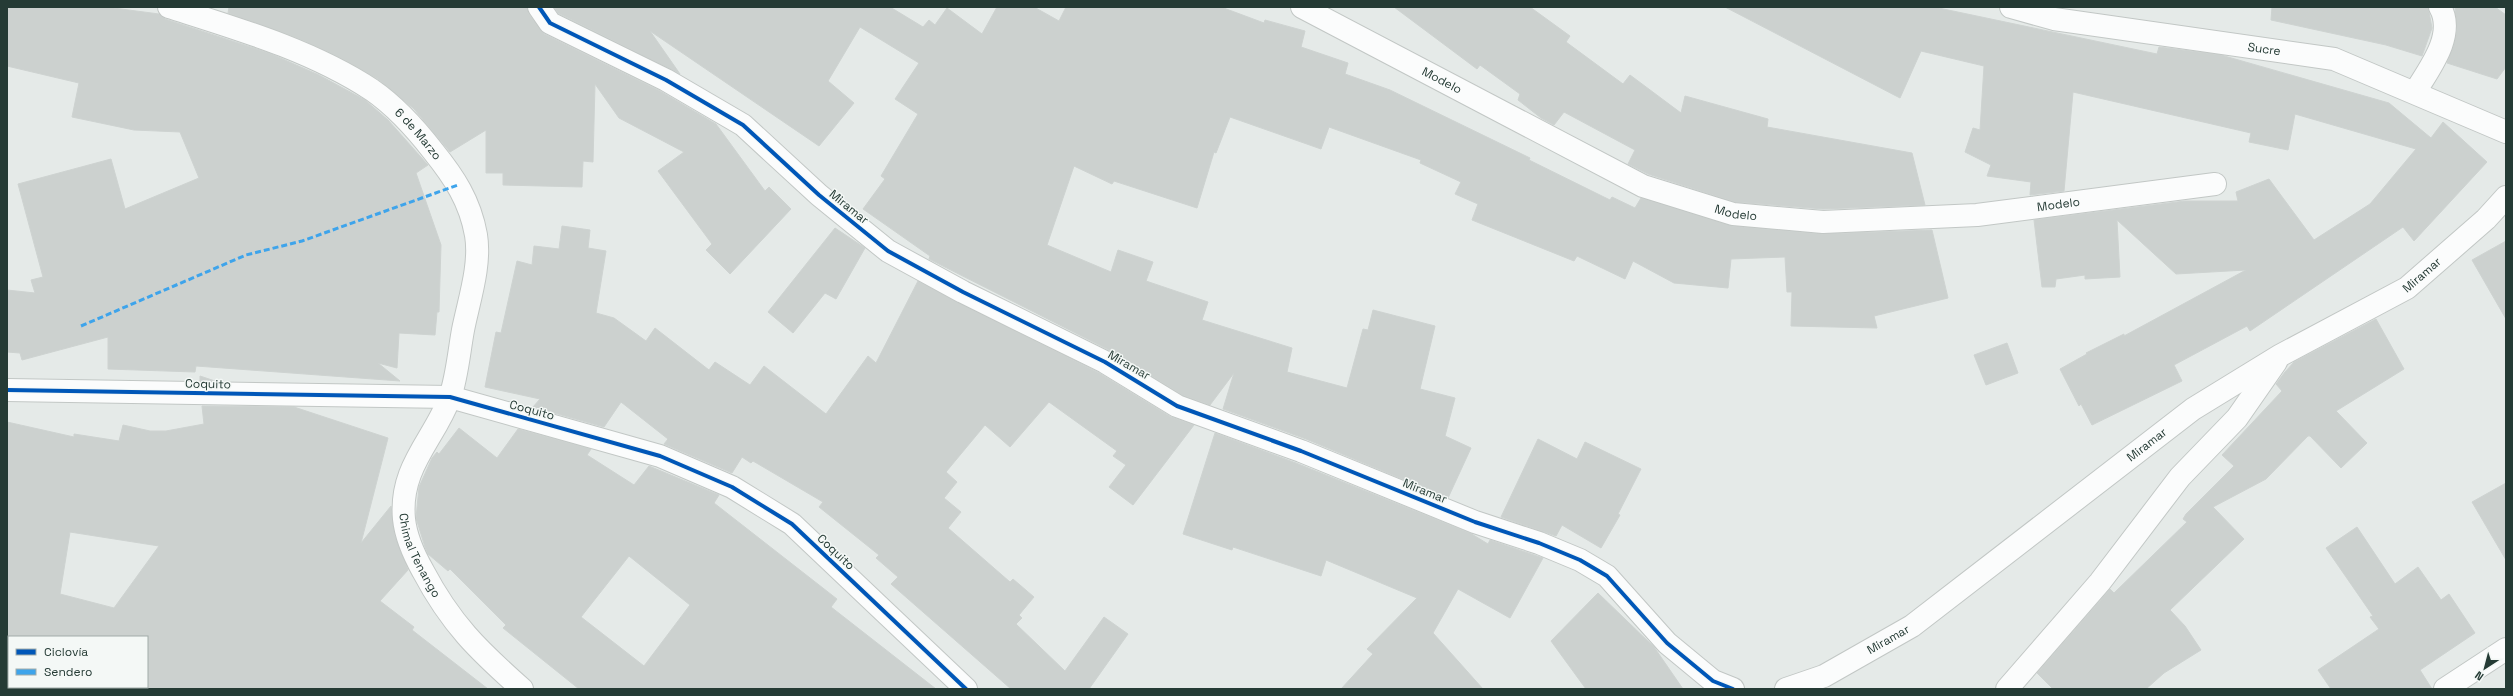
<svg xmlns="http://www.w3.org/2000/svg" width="2513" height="696" viewBox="0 0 2513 696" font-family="'Space Grotesk',sans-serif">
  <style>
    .building { fill: #ccd1cf; stroke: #ced3d1; fill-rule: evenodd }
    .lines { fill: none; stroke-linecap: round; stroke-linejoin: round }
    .minor-casing { stroke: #c2c7c5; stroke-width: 24 }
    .minor { stroke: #fbfcfc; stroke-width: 22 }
    .quiet { stroke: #3ea4eb; stroke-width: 3; stroke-dasharray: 6 3; stroke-linecap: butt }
    .cycleway-casing { stroke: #f4f8f6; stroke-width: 6 }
    .cycleway { stroke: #0057b8; stroke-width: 4 }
    .labels { text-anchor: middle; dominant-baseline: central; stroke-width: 3; stroke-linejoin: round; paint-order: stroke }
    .street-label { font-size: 12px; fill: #253b35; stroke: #f4f8f6 }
  </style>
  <rect width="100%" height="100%" fill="#e5eae8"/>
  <g class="building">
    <polygon points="7,7 106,7 159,14 165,19 269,53 319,75 365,100 388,120 428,165 416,173 441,245 439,312 437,312 435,335 399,333 397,368 378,363 400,381 196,366 195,372 108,369 108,337 22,360 20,353 7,352 7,290 35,293 31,280 43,277 18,184 111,159 125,209 199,178 180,132 134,130 72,117 79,83 7,66"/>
    <polygon points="229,7 527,7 529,14 544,34 660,91 716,124 765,191 769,187 791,209 730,274 706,250 712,244 658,171 684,152 619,118 595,84 593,162 583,161 582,187 503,185 503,173 486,173 486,130 450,152 414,109 378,79 304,41 228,13"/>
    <polygon points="554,7 890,7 923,27 929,20 935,25 947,8 982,34 997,7 1034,7 1059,21 1066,7 1221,7 1264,23 1265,20 1305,31 1301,47 1348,63 1345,74 1390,90 1530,158 1529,160 1610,200 1612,197 1635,208 1641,198 1732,226 1823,234 1932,230 1948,298 1874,316 1877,328 1791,326 1792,292 1787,292 1785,257 1731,259 1728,288 1674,283 1633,261 1625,279 1577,256 1574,261 1472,220 1478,204 1455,194 1461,182 1420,163 1421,160 1329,127 1321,149 1230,117 1216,153 1214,152 1197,208 1114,181 1112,184 1074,166 1047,245 1111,272 1118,250 1153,262 1146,281 1208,302 1202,320 1292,348 1287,372 1347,388 1363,329 1368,330 1373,310 1435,326 1420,389 1455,398 1445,436 1471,448 1448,498 1306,439 1223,409 1234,373 1210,405 1182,395 1111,351 929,259 930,256 863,209 885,179 881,176 918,114 895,99 919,63 860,27 828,81 854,103 819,146 650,31 680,74 558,13"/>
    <polygon points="1394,7 1530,7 1570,36 1566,42 1623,84 1630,75 1681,113 1685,96 1768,119 1767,127 1912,153 1925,205 1823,209 1735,202 1648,174 1628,164 1635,150 1564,112 1554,125 1541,118 1518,100 1520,94 1480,65 1477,69"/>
    <polygon points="1725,7 1934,7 2157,54 2159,47 2221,55 2389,103 2431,138 2443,122 2487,162 2414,241 2403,227 2250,331 2247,326 2174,365 2182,381 2092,425 2081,404 2079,406 2060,369 2087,354 2086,353 2124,334 2124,336 2246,270 2176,274 2117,220 2120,277 2085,279 2085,275 2056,279 2055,287 2042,287 2034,220 2185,201 2238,201 2236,192 2269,179 2314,240 2370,204 2416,149 2295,114 2288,150 2249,142 2251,133 2073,92 2064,191 2030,195 2031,182 1987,176 1991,165 1965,152 1973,128 1980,130 1984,66 1921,51 1900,98"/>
    <polygon points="2272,7 2428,7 2432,28 2422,56 2386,45 2271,20"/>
    <polygon points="2455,7 2495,7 2506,15 2506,67 2497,79 2447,63 2457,31"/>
    <polygon points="562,226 590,230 588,248 606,251 596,313 614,318 646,341 655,328 709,370 715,362 750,385 764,366 826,414 868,356 876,363 918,281 1099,373 1171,417 1194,425 1133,505 1109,487 1126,465 1113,456 1117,451 1049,402 1010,447 985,425 946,472 957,482 944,498 961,512 948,528 1010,582 1013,579 1034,597 1019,615 1022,618 1016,624 1065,671 1104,617 1128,634 1089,689 1011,689 891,584 898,577 876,558 879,555 819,507 823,502 753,461 751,463 742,457 732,473 664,444 668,439 621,402 604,427 533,407 540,399 485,387 496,332 501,333 517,261 532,265 534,246 559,249"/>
    <polygon points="835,228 865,248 836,299 825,293 793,333 768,312"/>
    <polygon points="2506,241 2506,319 2472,260"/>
    <polygon points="2376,319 2404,369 2336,411 2367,443 2341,468 2310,436 2308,436 2266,479 2213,507 2244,539 2170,610 2185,626 2201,650 2164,673 2146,689 2053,689 2037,673 2110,589 2114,593 2187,522 2183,519 2186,514 2234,466 2222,455 2282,391 2276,384 2285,372 2294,362"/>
    <polygon points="2007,343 2018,373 1986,385 1974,355"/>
    <polygon points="200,376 215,381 200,381"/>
    <path d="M 202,406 L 294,407 L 388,438 L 361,543 L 391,506 L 395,536 L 408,570 L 380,601 L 414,627 L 412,630 L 488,689 L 39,689 L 40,687 L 147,687 L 147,637 L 9,637 L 9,675 L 7,675 L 7,422 L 74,437 L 74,434 L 119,441 L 123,425 L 150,431 L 166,431 L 204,424 ZM 70,532 L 159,546 L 114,608 L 60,594 Z"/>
    <path d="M 459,428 L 497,458 L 518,429 L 591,449 L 587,455 L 634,485 L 649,466 L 719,495 L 714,503 L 837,599 L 831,607 L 936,689 L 579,689 L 503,628 L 506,625 L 450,569 L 448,571 L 428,554 L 425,547 L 416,518 L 419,487 L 432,458 L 437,452 L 439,454 ZM 629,556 L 690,605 L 644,666 L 581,617 Z"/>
    <polygon points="1215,433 1296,463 1470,533 1488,544 1490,540 1543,558 1510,618 1458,589 1433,633 1483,689 1341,689 1373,654 1367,649 1417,598 1326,560 1321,576 1233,547 1232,550 1183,534"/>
    <polygon points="1538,439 1577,459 1585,442 1641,469 1618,514 1620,515 1601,548 1562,525 1556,536 1501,517"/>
    <polygon points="2506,483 2506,560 2472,502"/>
    <polygon points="2357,527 2395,584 2418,567 2441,600 2449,594 2475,633 2420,670 2432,689 2331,689 2318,670 2379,629 2370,617 2373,616 2326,548"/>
    <polygon points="1598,593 1654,647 1683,689 1586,689 1551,641"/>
  </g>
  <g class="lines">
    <g class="minor-casing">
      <g id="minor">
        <path id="s1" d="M 169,7 C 238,29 311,50 372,90 C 395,106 416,129 433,151 C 454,177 470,201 476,235 C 481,265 469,300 463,330 C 459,352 457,377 450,397 C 434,440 399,467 404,519 C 406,538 414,555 423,571 C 451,624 478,650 522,689"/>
        <polyline points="539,7 550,23 666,80 743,125 819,195 888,251 963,292 1105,362 1177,406 1301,451 1475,522 1539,543 1580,560 1607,576 1667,643 1713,681 1733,689"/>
        <path id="s2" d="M 1302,7 L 1643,186 L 1733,214 L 1823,222 L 1977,215 L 2215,184"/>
        <path id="s3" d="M 2011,7 L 2054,19 L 2334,59 L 2506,132"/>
        <path d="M 2415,92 C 2429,69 2456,35 2440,7"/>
        <polyline points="7,390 450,397 660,456 732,487 792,524 966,689"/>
        <path id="s4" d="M 1786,689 L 1824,676 L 1912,626 L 2193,409 L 2281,355 L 2407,288 L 2486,219 L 2506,197"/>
        <polyline points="2007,689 2100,582 2180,477 2237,418 2276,362"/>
        <polyline points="2445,689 2506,649"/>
      </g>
    </g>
    <use href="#minor" class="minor"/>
    <polyline class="quiet" points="81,326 246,255 302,241 458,185"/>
    <g class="cycleway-casing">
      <g id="cycleway">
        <polyline points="539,7 550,23 666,80 743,125 819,195 888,251 963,292 1105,362 1177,406 1301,451 1475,522 1539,543 1580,560 1607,576 1667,643 1713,681 1733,689"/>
        <polyline points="7,390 450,397 660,456 732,487 792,524 966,689"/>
      </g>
    </g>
    <use href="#cycleway" class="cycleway"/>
  </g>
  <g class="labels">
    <g class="street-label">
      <text stroke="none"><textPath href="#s3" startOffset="257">Sucre</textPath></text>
      <text stroke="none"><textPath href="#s2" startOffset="158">Modelo</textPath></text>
      <text stroke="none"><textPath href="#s1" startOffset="284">6 de Marzo</textPath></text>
      <text stroke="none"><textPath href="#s2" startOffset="806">Modelo</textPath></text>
      <text transform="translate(849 207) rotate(39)">Miramar</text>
      <text stroke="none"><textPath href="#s2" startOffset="482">Modelo</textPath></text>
      <text stroke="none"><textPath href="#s4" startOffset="762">Miramar</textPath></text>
      <text transform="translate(1129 365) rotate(30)">Miramar</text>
      <text transform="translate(208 384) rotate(1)">Coquito</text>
      <text transform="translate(532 410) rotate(15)">Coquito</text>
      <text stroke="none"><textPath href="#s4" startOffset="438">Miramar</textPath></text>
      <text transform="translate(1425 491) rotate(22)">Miramar</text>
      <text transform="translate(836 552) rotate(43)">Coquito</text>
      <text stroke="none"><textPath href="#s1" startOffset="739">Chimal Tenango</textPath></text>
      <text stroke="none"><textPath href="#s4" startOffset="114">Miramar</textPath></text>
    </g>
  </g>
  <rect width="2513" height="696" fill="none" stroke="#253b35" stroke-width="16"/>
  <rect x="8" y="636" width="140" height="52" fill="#f4f8f6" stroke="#a1aca9"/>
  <rect x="16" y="649" width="20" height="6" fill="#0057b8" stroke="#a1aca9"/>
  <text x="44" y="656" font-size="12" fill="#253b35">Ciclovía</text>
  <rect x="16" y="669" width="20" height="6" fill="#3ea4eb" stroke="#a1aca9"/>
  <text x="44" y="676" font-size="12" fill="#253b35">Sendero</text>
  <g transform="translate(2485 668) rotate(216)" stroke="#f4f8f6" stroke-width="3" paint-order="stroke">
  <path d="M0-3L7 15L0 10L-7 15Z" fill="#253b35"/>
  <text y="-6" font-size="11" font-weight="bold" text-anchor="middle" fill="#253b35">N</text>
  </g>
</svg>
